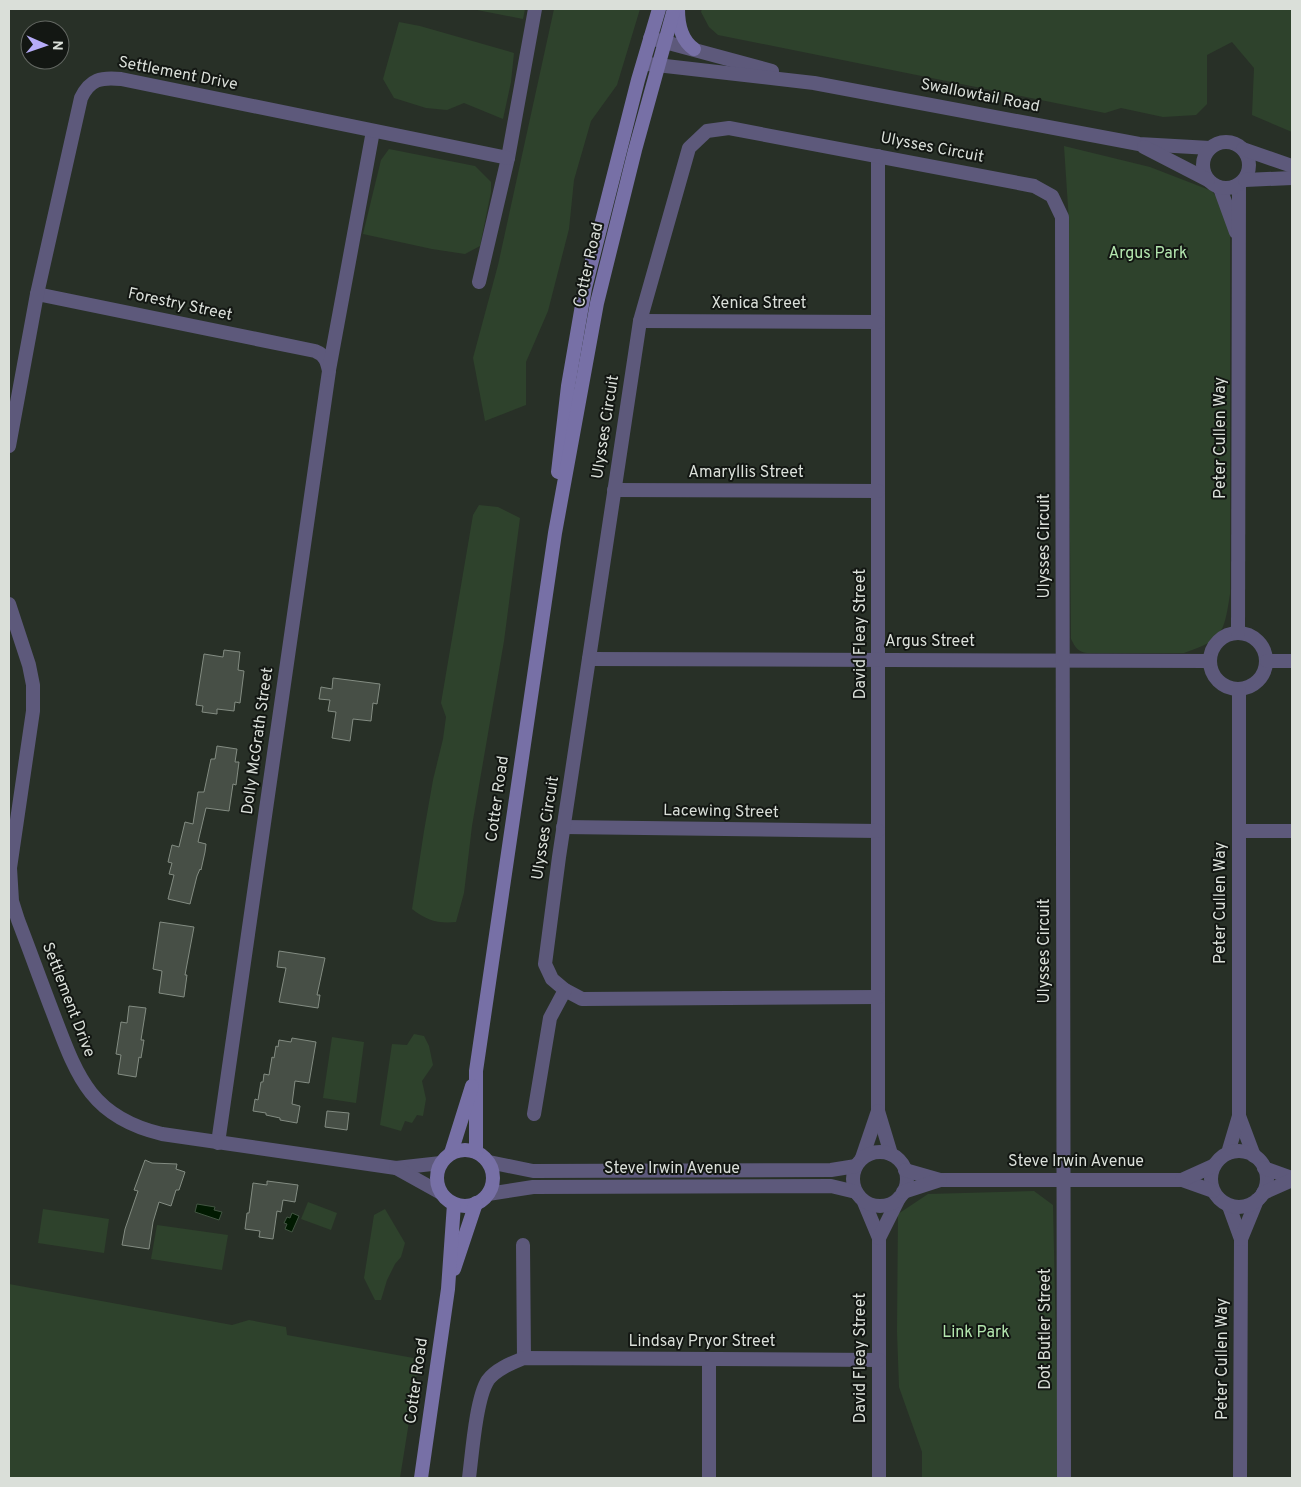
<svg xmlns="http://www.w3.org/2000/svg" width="1301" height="1487" viewBox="0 0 1301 1487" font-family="Overpass,sans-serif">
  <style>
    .green { fill: #2e422c }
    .water { fill: #011a01; stroke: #425542 }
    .building { fill: #474f46; stroke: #838c82 }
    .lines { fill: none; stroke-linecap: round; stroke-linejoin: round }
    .minor { stroke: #5d597b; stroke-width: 14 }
    .tertiary { stroke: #5d597b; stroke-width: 14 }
    .secondary { stroke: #7770a6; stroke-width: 14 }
    .labels { text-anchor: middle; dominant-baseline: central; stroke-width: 4; stroke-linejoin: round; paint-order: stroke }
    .street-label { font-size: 16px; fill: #dadfd9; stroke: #131713 }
    .park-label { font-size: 16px; fill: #b4e7af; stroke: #131713 }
  </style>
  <rect width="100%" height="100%" fill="#283027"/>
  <g class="green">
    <polygon points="472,9 525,9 523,19"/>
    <polygon points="554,9 640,9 617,85 591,121 574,180 569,229 548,311 526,362 526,405 485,421 473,358 498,265"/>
    <polygon points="702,9 1292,9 1292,132 1252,115 1254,68 1232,42 1207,55 1207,104 1196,115 1163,117 1121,108 1105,113 718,35 709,27 701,12"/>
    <polygon points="399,22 420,26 514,53 511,82 503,119 464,103 447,110 426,108 394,98 383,79"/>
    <path d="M 1064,146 L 1150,167 L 1212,191 L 1226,210 L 1230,231 L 1230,594 C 1224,633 1223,640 1184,653 L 1087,653 C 1078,652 1075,647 1071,639 L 1067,250 L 1069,222 Z"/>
    <polygon points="389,149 475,166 491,182 491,192 480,246 465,254 432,249 363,234 381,160"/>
    <path d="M 479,505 L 498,507 L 520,518 L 504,641 L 472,826 L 464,893 L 456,922 C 438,924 426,920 412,909 L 424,831 L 433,780 L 443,739 L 446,717 L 441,703 L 473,515 Z"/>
    <polygon points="414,1034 424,1036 429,1046 433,1065 422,1081 426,1099 423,1116 417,1115 412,1123 405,1121 401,1131 380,1125 392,1044 407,1045"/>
    <polygon points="332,1037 364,1042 356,1103 323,1098"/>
    <polygon points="1034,1191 1053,1205 1059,1478 922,1478 922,1452 899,1387 897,1332 898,1214 928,1194"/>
    <polygon points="308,1202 337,1213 331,1230 301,1219"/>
    <polygon points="43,1209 109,1219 104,1253 38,1243"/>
    <polygon points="385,1209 405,1243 401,1257 395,1264 387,1280 381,1300 375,1300 364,1278 374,1215"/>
    <polygon points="157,1225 228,1235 222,1270 151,1259"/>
    <polygon points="9,1284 232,1325 249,1320 286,1327 287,1335 419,1359 400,1478 9,1478"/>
  </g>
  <g class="water">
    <polygon points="197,1204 215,1207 214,1210 222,1212 219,1220 195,1212"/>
    <polygon points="292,1213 299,1216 292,1232 285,1229 287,1224 284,1223 287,1217 290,1218"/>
  </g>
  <g class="building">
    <polygon points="224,650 240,652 238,670 244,671 240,703 235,702 234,711 217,709 217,714 202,712 203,706 196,705 204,654 223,657"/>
    <polygon points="333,678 380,684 377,704 373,703 371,721 353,719 350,741 332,738 336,712 328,711 330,700 319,699 321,687 332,689"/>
    <polygon points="217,746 237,749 235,762 239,762 236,785 233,784 229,811 206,808 198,842 206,844 205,852 201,870 200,869 197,876 190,904 168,899 174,875 169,874 172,863 168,862 172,845 179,847 185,822 193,824 198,792 204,792 211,759 215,759"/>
    <polygon points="160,922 194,927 185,975 187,975 184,997 159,993 162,971 153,969"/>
    <polygon points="279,951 325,958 317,995 320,995 318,1008 279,1002 286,968 277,967"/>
    <polygon points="129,1006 146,1008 141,1040 144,1040 141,1058 139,1057 136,1077 118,1074 121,1055 116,1054 121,1022 127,1023"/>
    <polygon points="292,1038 316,1042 309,1083 295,1081 292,1104 300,1106 297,1123 280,1120 280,1118 266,1115 266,1113 253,1111 255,1099 258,1100 261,1082 263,1082 264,1074 269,1075 272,1057 274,1058 276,1046 278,1047 279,1040 291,1042"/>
    <polygon points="327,1111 349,1113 347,1130 325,1127"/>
    <polygon points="145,1160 152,1163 177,1164 176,1169 185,1172 179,1190 176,1190 171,1206 159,1202 153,1222 149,1249 122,1245 125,1229 138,1191 134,1190"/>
    <polygon points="267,1181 298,1185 295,1202 283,1200 281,1212 277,1211 273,1239 259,1237 260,1231 245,1229 247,1213 249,1213 253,1183 267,1185"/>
  </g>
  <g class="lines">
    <g class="minor">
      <polyline points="878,156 878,1111 891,1154"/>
      <polyline points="1220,188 1236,232"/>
      <polyline points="479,282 508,158 535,9"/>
      <path d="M 37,294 L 315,351 C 325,355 327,361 329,371 L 218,1143"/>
      <polyline points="640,321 878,322"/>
      <polyline points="329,370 373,131"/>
      <path d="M 9,446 L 37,294 L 81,98 C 90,79 101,77 121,79 L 508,158"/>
      <polyline points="614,490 878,491"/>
      <path d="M 9,604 L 29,665 L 33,685 L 33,711 L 10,868 L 12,901 L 18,920 C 30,951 41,982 53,1013 C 77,1076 90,1117 162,1134 L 396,1168 L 441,1163"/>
      <circle cx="1238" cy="661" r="28"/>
      <polyline points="1238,633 1239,185"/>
      <polyline points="589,659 1210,661"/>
      <polyline points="1267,661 1292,661"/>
      <polyline points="563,827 878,831"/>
      <polyline points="1239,831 1292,831"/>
      <polyline points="878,997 582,999 565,990 552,979 545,964 559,857 640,321 689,148 707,131 729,128 1034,186 1052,196 1062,217 1064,1478"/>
      <polyline points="534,1114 550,1018 565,990"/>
      <polyline points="1239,1116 1254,1156"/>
      <polyline points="1228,1153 1239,1116 1239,690"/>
      <polyline points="862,1158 878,1111"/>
      <polyline points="396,1168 441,1193"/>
      <polyline points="864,1202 879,1238 879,1478"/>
      <polyline points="1229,1206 1241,1239 1240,1478"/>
      <polyline points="879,1238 899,1198"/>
      <polyline points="1241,1239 1257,1200"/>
      <polyline points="523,1245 524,1358"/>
      <polyline points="709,1359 709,1478"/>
      <path d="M 469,1478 C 472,1455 476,1398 488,1380 C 496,1369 512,1363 524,1358 L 879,1360"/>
    </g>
    <g class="tertiary">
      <polyline points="650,38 772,71"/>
      <polyline points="648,64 814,83 1139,144 1210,148"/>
      <circle cx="1226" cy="165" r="23"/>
      <polyline points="1144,147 1208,180"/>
      <polyline points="1243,149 1292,166"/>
      <polyline points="1245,180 1292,178"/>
      <circle cx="1239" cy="1179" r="28"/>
      <circle cx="880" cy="1179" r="27"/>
      <polyline points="489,1162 533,1171 831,1170 856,1166"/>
      <polyline points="1264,1168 1292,1178"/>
      <polyline points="905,1170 940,1180 1182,1180 1213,1191"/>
      <polyline points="1182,1180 1213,1166"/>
      <polyline points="903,1192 940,1180"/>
      <polyline points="1263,1193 1292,1180"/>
      <polyline points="488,1194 533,1187 831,1186 856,1192"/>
    </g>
    <g class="secondary">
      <path d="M 678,9 C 678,24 681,40 694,49"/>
      <polyline points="558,472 568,386 585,288 638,80 659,9"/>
      <circle cx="465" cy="1178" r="28"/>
      <polyline points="476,1152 476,1071 555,533 597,303 635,150 674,9"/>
      <polyline points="451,1153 472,1086"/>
      <polyline points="454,1269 476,1203"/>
      <polyline points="421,1478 448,1289 454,1204"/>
    </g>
  </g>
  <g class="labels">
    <g class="street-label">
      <text transform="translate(178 74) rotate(11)">Settlement Drive</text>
      <text transform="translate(980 96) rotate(11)">Swallowtail Road</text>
      <text transform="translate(932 148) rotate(11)">Ulysses Circuit</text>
      <text transform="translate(589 265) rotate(-77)">Cotter Road</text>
      <text x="759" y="304">Xenica Street</text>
      <text transform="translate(180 305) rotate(12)">Forestry Street</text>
      <text transform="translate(606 427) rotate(-81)">Ulysses Circuit</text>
      <text transform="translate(1221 438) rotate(-90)">Peter Cullen Way</text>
      <text x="746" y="473">Amaryllis Street</text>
      <text transform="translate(1045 546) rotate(-90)">Ulysses Circuit</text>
      <text transform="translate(861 634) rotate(-90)">David Fleay Street</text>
      <text x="930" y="642">Argus Street</text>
      <text transform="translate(258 741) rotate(-82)">Dolly McGrath Street</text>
      <text transform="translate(498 799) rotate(-82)">Cotter Road</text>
      <text transform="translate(721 812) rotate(1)">Lacewing Street</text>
      <text transform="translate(546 828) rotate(-81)">Ulysses Circuit</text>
      <text transform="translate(1221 903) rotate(-90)">Peter Cullen Way</text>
      <text transform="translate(1045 951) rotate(-90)">Ulysses Circuit</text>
      <text transform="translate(68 1000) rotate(69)">Settlement Drive</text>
      <text x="1076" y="1162">Steve Irwin Avenue</text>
      <text x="672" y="1169">Steve Irwin Avenue</text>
      <text transform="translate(1046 1329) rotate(-90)">Dot Butler Street</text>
      <text x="702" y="1342">Lindsay Pryor Street</text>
      <text transform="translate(861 1358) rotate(-90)">David Fleay Street</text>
      <text transform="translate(1223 1359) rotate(-90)">Peter Cullen Way</text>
      <text transform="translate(417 1381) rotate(-82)">Cotter Road</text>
    </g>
    <g class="park-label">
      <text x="1148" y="254">Argus Park</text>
      <text x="976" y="1333">Link Park</text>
    </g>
  </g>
  <rect width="1301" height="1487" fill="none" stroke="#dadfd9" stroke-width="20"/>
  <g transform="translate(45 45) rotate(92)"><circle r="24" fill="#131713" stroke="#636762"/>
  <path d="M0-4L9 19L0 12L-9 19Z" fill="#b6acf8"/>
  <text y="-8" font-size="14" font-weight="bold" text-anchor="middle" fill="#dadfd9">N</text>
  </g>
</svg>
